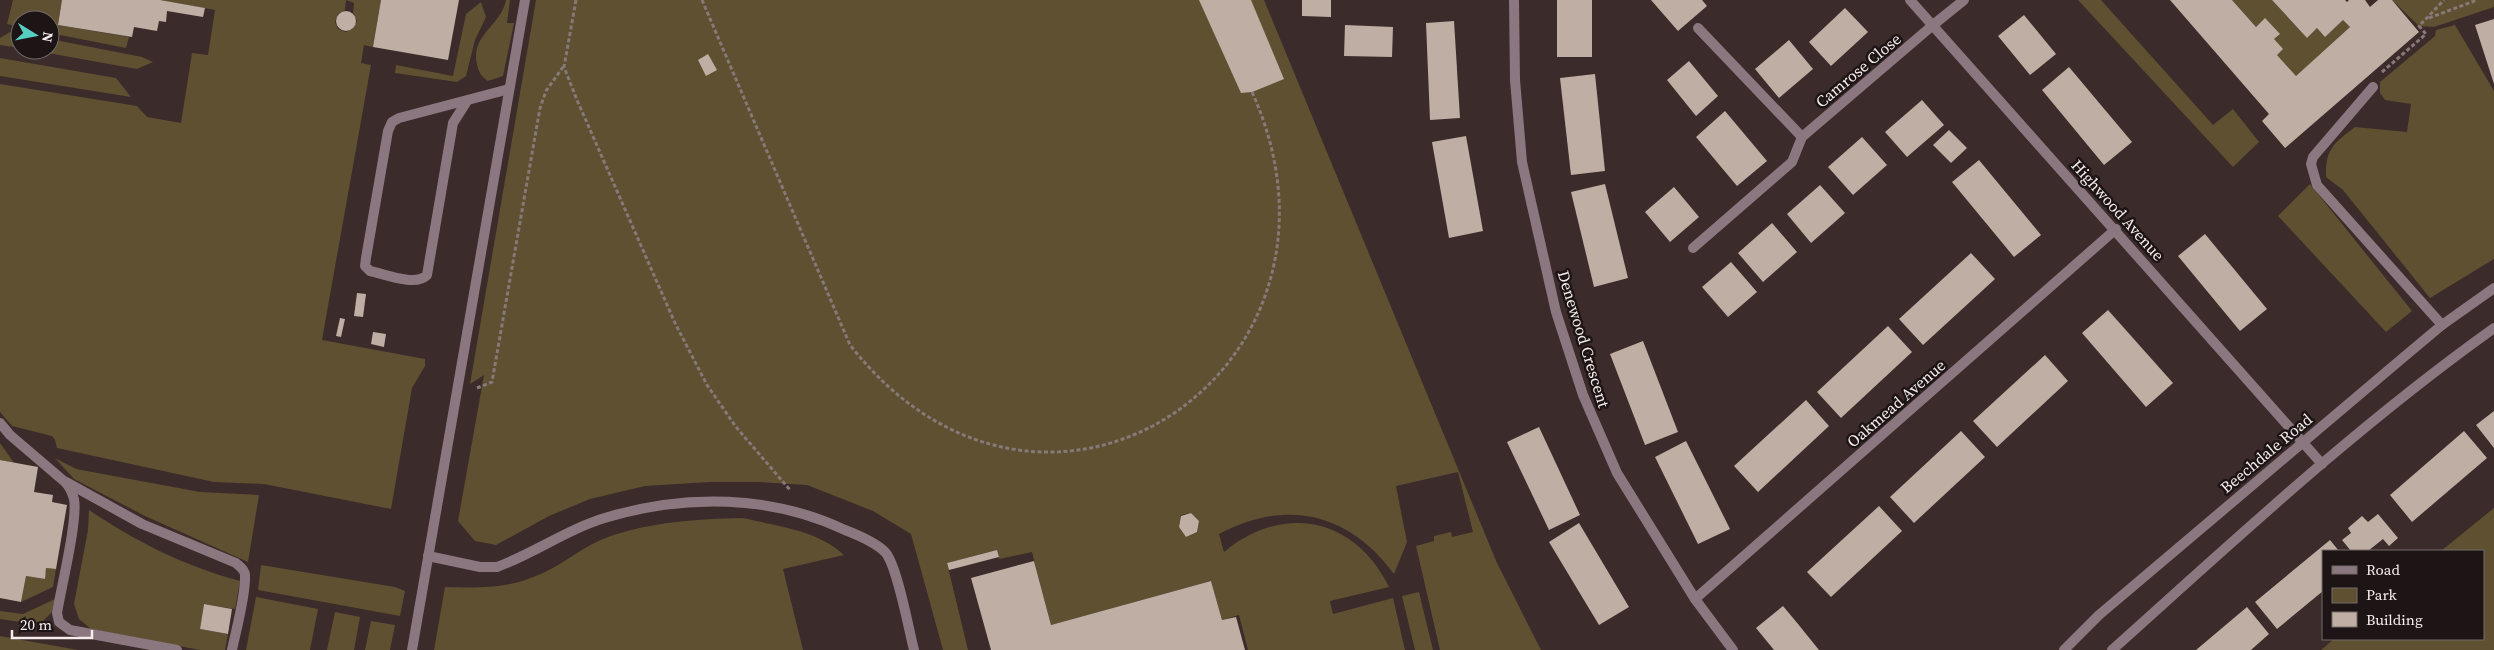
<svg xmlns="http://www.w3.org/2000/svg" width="2494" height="650" viewBox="0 0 2494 650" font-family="'Source Serif 4',serif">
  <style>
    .green { fill: #5e5031; fill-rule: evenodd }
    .building { fill: #beaea3 }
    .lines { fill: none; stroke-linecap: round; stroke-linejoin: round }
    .path { stroke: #877978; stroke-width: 3; stroke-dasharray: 4 2.5; stroke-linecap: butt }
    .service { stroke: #8b7780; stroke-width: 10 }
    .minor { stroke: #8b7780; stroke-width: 10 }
    .tertiary { stroke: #8b7780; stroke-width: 10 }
    .labels { text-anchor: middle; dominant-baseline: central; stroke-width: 5; stroke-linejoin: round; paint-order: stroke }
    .street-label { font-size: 16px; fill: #f7ecec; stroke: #1d1515 }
  </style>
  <rect width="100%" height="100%" fill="#3b2b2a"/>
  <g class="green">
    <polygon points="13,0 62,0 58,25 129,37 126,48 50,33 50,20 20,20 20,27 7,24"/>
    <path d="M 160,0 L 381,0 L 373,47 L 364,45 L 361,63 L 371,65 L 322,340 L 425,359 L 425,366 L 412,388 L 391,509 L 264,484 L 214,482 L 57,448 L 55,440 L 52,436 L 12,426 L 0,412 L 0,84 L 137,106 L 147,117 L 181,123 L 192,53 L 208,55 L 215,10 ZM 346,0 L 354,3 L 353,13 L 357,21 L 353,28 L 346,32 L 338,29 L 335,22 L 338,14 L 345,10 Z"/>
    <path d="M 506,0 L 510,0 L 507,23 L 514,23 L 503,76 L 488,81 C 482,77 479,73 477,65 C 470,35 501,26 506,0 Z"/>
    <path d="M 536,0 L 1264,0 L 1497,563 L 1541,650 L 1440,650 L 1416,546 L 1434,541 L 1434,536 L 1451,532 L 1452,537 L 1473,532 L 1458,472 L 1396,486 L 1407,542 L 1394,574 C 1349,513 1287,498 1219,534 L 1224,552 C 1283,503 1355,517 1389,587 L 1330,601 L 1333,614 L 1393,598 L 1405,650 L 1248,650 L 1239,615 L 1222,620 L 1211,581 L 1051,625 L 1032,552 L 999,559 L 997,550 L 947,563 L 968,650 L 943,650 L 911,534 L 873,511 L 807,485 L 760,482 L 710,482 L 645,486 L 590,499 L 549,516 L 496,545 L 475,541 L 458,521 L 484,375 L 470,384 ZM 1191,513 L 1199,521 L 1197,532 L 1186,537 L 1179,527 L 1181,515 Z"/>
    <polygon points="2078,0 2101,0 2213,125 2233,109 2259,142 2233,167"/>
    <polygon points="2232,0 2272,0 2307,38 2317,28 2325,36 2343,20 2350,27 2296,76 2277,55 2274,39 2279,35 2265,19 2256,27"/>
    <polygon points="2392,0 2494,0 2494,7 2434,27 2419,26"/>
    <polygon points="481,2 486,17 475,40 466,76 457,82 395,73 396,65 453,76 466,14"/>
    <path d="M 2455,25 L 2494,91 L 2494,259 L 2430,298 L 2343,190 L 2326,177 C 2325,149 2334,143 2355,127 L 2407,132 L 2411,104 L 2385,100 L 2380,93 L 2380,82 L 2435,36 L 2436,30 Z"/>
    <polygon points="10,32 20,34 20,48 0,45 0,38"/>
    <polygon points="50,39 142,57 153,62 137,69 31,50 50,50"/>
    <polygon points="0,58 116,78 131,97 0,76"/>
    <polygon points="2310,184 2412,311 2386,332 2278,216"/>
    <polygon points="0,443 14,463 0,460"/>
    <polygon points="55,458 76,469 200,492 259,495 248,562 145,516 74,479"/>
    <polygon points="2494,508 2494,650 2321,650 2334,639 2483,639 2483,551 2441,551"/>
    <path d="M 89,510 C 137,542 184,566 240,581 L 235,609 L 204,604 L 200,629 L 228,634 L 225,650 L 200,650 L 91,629 L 79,619 L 74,604 L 88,530 Z"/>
    <path d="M 743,518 C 776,526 818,530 844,555 L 783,569 L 803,650 L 434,650 L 445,587 C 483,588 509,589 545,572 C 566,562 585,545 608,537 C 650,522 698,519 743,518 Z"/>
    <polygon points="261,565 395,587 405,591 400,616 258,590"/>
    <polygon points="46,568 56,569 53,587 21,602 26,576 44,579"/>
    <polygon points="1419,592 1433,650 1415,650 1402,596"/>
    <polygon points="256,597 318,609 310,650 246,650"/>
    <polygon points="55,599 52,612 43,621 27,623 0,619 0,611 23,614"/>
    <polygon points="335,612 360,617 354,650 327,650"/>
    <polygon points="371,621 395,625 390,650 365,650"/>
    <polygon points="0,636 78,650 0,650"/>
  </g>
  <g class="building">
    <polygon points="62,0 160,0 205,8 203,17 167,11 166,22 159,21 157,31 134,27 132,37 58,25"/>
    <polygon points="381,0 459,0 448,60 373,47"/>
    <polygon points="1199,0 1251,0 1284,79 1252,92 1241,93"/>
    <polygon points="1302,0 1331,0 1331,17 1302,16"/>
    <rect x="1557" y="0" width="35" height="57"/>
    <polygon points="1651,0 1702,0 1707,6 1678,31"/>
    <polygon points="2170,0 2232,0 2256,27 2265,18 2280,34 2274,39 2283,49 2277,55 2296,76 2350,27 2343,20 2325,37 2317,28 2307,38 2272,0 2345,0 2347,2 2349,0 2365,0 2370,7 2378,0 2392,0 2419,32 2285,148 2262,121 2269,114"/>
    <polygon points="1845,8 1868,32 1831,66 1809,42"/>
    <circle cx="346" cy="21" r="10"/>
    <polygon points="2024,15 2056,54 2030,75 1998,36"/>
    <polygon points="2494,19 2494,84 2475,25"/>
    <polygon points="1454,21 1460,118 1430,120 1426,23"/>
    <polygon points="1345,25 1393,27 1392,57 1344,56"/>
    <polygon points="1789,40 1813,69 1779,98 1755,69"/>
    <polygon points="708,54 717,70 706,76 698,60"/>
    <polygon points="1689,61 1718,96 1696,116 1667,80"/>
    <polygon points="2069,67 2132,142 2104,165 2042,90"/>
    <polygon points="1595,74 1605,171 1571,175 1560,78"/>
    <polygon points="1922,100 1944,125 1907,157 1885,132"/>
    <polygon points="1725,111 1767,161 1737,186 1696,137"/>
    <polygon points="1949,130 1967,148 1951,163 1933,145"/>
    <polygon points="1466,136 1483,231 1449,238 1432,142"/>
    <polygon points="1862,137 1887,165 1853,195 1828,167"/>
    <polygon points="1979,160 2041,235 2014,257 1952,182"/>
    <polygon points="1605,184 1628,278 1594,287 1571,192"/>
    <polygon points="1820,185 1845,213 1811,243 1787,214"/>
    <polygon points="1674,187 1699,217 1670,242 1645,212"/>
    <polygon points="1772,223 1797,252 1763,282 1738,253"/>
    <polygon points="2205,234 2267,309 2240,331 2178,256"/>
    <polygon points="1971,253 1995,279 1923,345 1899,319"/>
    <polygon points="1731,262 1757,292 1728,317 1702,287"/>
    <polygon points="357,293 366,294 363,317 354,316"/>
    <polygon points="2108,310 2173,383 2146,407 2082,333"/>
    <polygon points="340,318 345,319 341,337 336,336"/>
    <polygon points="1888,326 1912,352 1841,418 1817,392"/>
    <polygon points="373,332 386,334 384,347 371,344"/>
    <polygon points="1643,341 1678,432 1645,445 1610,354"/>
    <polygon points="2045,355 2068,381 1997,447 1973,421"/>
    <polygon points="1806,400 1829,426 1758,492 1734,466"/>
    <polygon points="2494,411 2494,448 2476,425"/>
    <polygon points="1539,427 1580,515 1549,530 1507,442"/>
    <polygon points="1961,431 1985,457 1914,523 1890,497"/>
    <polygon points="2464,431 2487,458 2412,522 2390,495"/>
    <polygon points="1686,441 1730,529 1698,544 1655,457"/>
    <polygon points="0,460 38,467 34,492 53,495 52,502 67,505 56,569 46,568 45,579 26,576 21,602 0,598"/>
    <polygon points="1879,506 1902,531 1831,597 1807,572"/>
    <polygon points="1191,513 1199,521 1197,532 1186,537 1179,527 1181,516"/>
    <polygon points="2378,514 2398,538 2389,546 2383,539 2368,551 2351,551 2342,540 2351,533 2348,528 2362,516 2368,522"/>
    <polygon points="1579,523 1629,607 1599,625 1549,542"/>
    <polygon points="2330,540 2339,551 2323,551 2323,591 2277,629 2255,602"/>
    <polygon points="997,550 999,557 949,570 947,563"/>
    <polygon points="1034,561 1051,625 1211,581 1222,620 1236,617 1245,650 991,650 971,578"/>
    <polygon points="204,604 232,609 228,634 200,629"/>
    <polygon points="1783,606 1798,624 1819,650 1774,650 1756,628"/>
    <polygon points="2247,607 2269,634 2251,650 2196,650"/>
  </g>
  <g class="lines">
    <g class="path">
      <polyline points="576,0 564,67 577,100 675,323 707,385 736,427 790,490"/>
      <path d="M 702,0 L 850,345 C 1044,593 1377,369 1252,92"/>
      <polyline points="2429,18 2477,0"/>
      <polyline points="2382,72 2426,34 2419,26 2444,0"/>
      <polyline points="477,388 492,382 540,108 546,91 563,67"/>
    </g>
    <g class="service">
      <polyline points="1933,25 1964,0"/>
      <polyline points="2373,87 2313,157 2311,164 2317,185 2442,325"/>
      <path d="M 467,101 L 453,123 L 427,275 C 416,287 385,274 370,271 L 365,266 L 366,258 L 388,131 L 392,122 L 399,118 L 509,89"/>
      <path d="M 0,423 L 10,435 L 65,482 C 70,487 72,492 74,499 C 78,520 61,588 57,613 L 59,622 L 70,630 L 177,650"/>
      <path d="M 66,482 L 142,524 L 236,563 C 240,567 245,570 245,575 C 246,595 236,630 232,650"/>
      <path d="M 428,556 L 480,567 L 497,567 C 535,553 569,528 608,517 C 686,494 771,495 845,530 C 858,535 875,542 885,552 C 897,564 909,631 914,650"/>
      <polyline points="412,650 525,0"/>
    </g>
    <g class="minor">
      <polyline points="1514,0 1515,80 1522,162 1556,312 1583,395 1617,473 1695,599 1733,650"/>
      <polyline points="1910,0 2322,464"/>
      <polyline points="1698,28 1802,137"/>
      <polyline points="1693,248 1792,162 1802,137 1933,25"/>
      <polyline points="1695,599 2116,229"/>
    </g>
    <g class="tertiary">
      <polyline points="2064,650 2099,615 2405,356 2442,325 2494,288"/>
      <path d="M 2112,650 C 2236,539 2358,425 2494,328"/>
    </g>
  </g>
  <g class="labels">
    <g class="street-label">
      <text transform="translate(1858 70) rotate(-40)">Camrose Close</text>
      <text transform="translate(2118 210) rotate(48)">Highwood Avenue</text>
      <text transform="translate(1584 339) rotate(73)">Denewood Crescent</text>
      <text transform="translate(1896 403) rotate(-41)">Oakmead Avenue</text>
      <text transform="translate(2266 453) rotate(-40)">Beechdale Road</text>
    </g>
  </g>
  <rect x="2322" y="550" width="162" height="90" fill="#1d1515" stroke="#746b6b"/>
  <rect x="2332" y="566" width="25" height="8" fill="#8b7780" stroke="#746b6b"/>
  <text x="2366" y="575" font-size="15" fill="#f7ecec">Road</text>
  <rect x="2332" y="588" width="25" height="15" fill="#5e5031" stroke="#746b6b"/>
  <text x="2366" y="600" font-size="15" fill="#f7ecec">Park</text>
  <rect x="2332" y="612" width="25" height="15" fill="#beaea3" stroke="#746b6b"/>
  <text x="2366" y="625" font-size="15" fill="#f7ecec">Building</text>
  <g transform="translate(35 35) rotate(100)"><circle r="24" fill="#1d1515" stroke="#746b6b"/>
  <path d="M0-4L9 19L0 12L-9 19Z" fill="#58cec0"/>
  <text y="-8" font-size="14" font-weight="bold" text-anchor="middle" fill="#f7ecec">N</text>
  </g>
  <path d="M12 630v8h80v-8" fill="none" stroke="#f7ecec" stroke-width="2.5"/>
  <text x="20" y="630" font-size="15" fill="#f7ecec" stroke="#1d1515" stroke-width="4" paint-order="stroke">20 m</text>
</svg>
